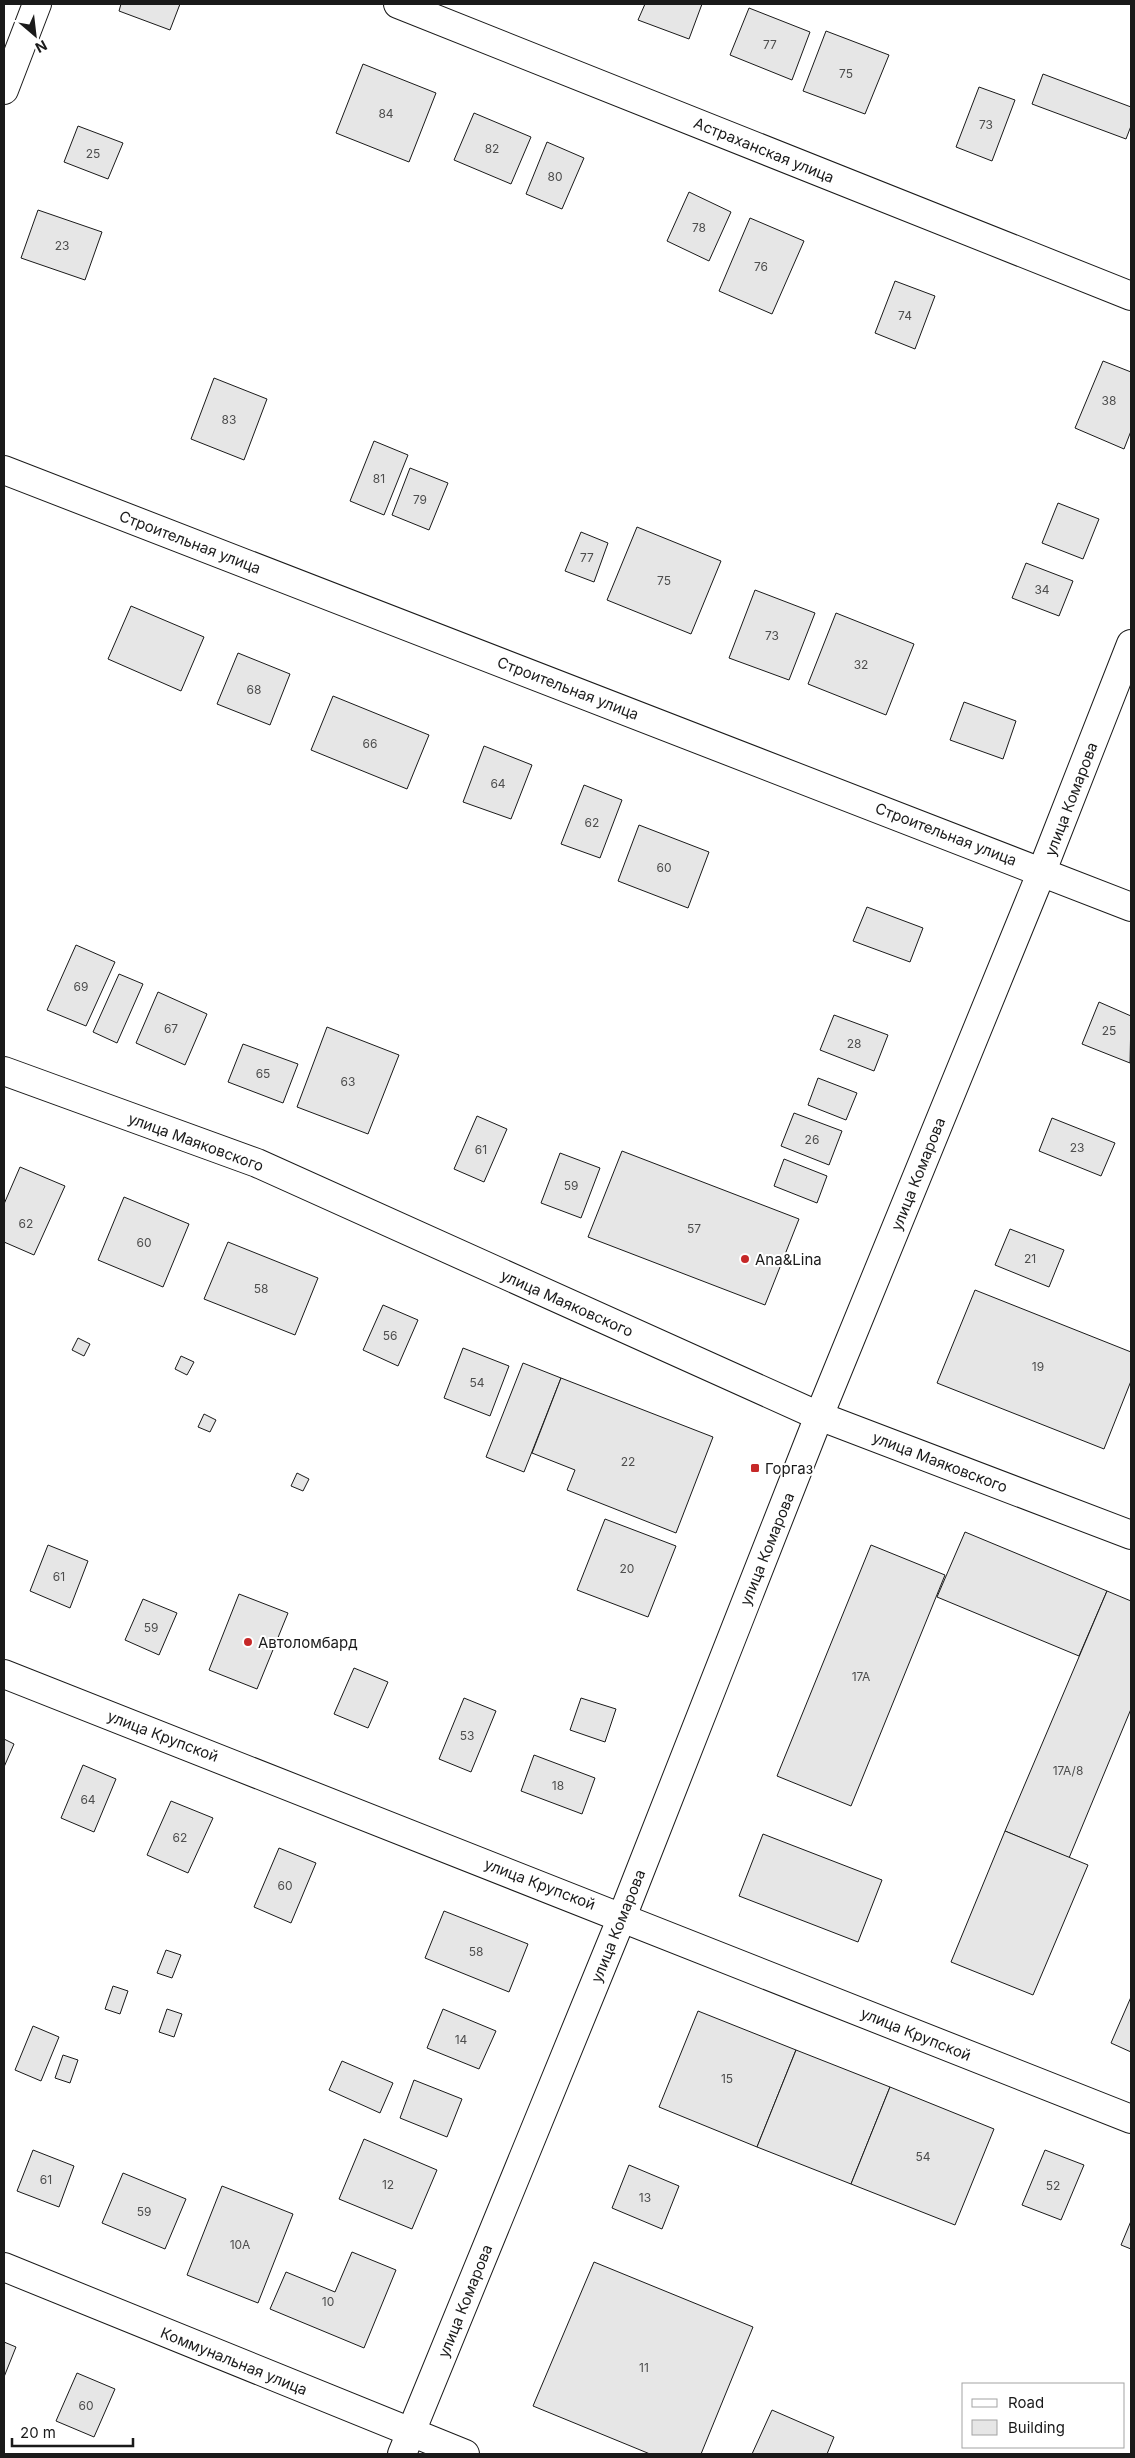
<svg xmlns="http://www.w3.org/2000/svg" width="1135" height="2458" viewBox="0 0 1135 2458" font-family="Inter,sans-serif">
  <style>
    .building { fill: #e6e6e6; stroke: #1a1a1a }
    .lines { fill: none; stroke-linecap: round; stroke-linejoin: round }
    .street-casing { stroke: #1a1a1a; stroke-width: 30 }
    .secondary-casing { stroke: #1a1a1a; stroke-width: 30 }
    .street { stroke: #fff; stroke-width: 28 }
    .secondary { stroke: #fff; stroke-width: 28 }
    .poi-dot { fill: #c62828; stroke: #fff; stroke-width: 2 }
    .labels { text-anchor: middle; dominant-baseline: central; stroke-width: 4; stroke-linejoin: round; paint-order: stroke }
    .number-label { font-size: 12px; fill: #4d4d4d }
    .street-label { font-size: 15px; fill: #1a1a1a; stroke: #fff }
    .poi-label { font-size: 15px; fill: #1a1a1a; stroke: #fff; text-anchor: start }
  </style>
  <rect width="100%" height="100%" fill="#fff"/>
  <g class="building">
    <polygon points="121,4 180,4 170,30 119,11"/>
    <polygon points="645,4 702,4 689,39 638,20"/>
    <polygon points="749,8 810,32 792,80 730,55"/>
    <polygon points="826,31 889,55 865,114 803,91"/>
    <polygon points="363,64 436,93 409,162 336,133"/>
    <polygon points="1043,74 1131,107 1131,126 1126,139 1032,104"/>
    <polygon points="979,87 1015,100 992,161 956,147"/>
    <polygon points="474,113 531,137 511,184 454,160"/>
    <polygon points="78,126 123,143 108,179 64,162"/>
    <polygon points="547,142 584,158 562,209 526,194"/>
    <polygon points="689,192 731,212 709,261 667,241"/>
    <polygon points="38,210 102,232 85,280 21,258"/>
    <polygon points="750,218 804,241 772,314 719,291"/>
    <polygon points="895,281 935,296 915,349 875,333"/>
    <polygon points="1103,361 1131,372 1131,431 1124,449 1075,428"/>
    <polygon points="214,378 267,399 244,460 191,439"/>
    <polygon points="374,441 408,455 384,515 350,501"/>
    <polygon points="410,468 448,483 429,530 392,515"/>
    <polygon points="1058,503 1099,519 1083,559 1042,543"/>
    <polygon points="637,527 721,561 691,634 607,600"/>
    <polygon points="581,532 608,543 594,582 565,571"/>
    <polygon points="1026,563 1073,581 1059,616 1012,598"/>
    <polygon points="755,590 815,613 789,680 729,658"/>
    <polygon points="131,606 204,637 181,691 108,659"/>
    <polygon points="836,613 914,644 886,715 808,684"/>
    <polygon points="238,653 290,674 270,725 217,704"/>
    <polygon points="333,696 429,735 407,789 311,750"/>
    <polygon points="964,702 1016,721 1003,759 950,740"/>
    <polygon points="484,746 532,765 511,819 463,802"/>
    <polygon points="584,785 622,800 600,858 561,844"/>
    <polygon points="639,825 709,852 688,908 618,881"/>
    <polygon points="867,907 923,928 910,962 853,941"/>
    <polygon points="76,945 115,962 86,1026 47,1010"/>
    <polygon points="119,974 143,984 117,1043 93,1032"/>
    <polygon points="158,992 207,1014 185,1065 136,1043"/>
    <polygon points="1099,1002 1131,1016 1130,1063 1082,1044"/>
    <polygon points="834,1015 888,1035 874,1071 820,1050"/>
    <polygon points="327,1027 399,1055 368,1134 297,1107"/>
    <polygon points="243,1044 298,1064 283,1103 228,1082"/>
    <polygon points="818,1078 857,1093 846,1120 808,1105"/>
    <polygon points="794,1113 842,1131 829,1165 781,1146"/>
    <polygon points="477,1116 507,1129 484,1182 454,1169"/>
    <polygon points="1052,1118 1115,1143 1101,1176 1039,1151"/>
    <polygon points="622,1151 799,1219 765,1305 588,1237"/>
    <polygon points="560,1153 600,1168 581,1218 541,1203"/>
    <polygon points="784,1159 827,1176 817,1203 774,1186"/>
    <polygon points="20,1167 65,1186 34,1255 4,1242 4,1204"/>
    <polygon points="124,1197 189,1224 163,1287 98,1260"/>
    <polygon points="1010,1229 1064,1250 1049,1287 995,1265"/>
    <polygon points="228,1242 318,1278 295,1335 204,1299"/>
    <polygon points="975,1290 1131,1352 1131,1381 1104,1449 937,1383"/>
    <polygon points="383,1305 418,1320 398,1366 363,1350"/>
    <polygon points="78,1338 90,1344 84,1356 72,1350"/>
    <polygon points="463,1348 509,1366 490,1416 444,1398"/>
    <polygon points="181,1356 194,1362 187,1375 175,1369"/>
    <polygon points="523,1363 561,1378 524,1472 486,1457"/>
    <polygon points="561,1378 713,1437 676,1533 567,1490 575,1470 532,1453"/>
    <polygon points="204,1414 216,1420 210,1432 198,1427"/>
    <polygon points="297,1473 309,1479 303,1491 291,1486"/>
    <polygon points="605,1519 676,1546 648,1617 577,1590"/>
    <polygon points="965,1532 1107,1591 1079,1656 937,1597"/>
    <polygon points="48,1545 88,1561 70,1608 30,1591"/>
    <polygon points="871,1545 945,1575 851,1806 777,1776"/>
    <polygon points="1107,1591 1131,1601 1131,1709 1069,1858 1005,1831"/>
    <polygon points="239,1594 288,1613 257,1689 209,1670"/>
    <polygon points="143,1599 177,1613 159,1655 125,1640"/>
    <polygon points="354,1668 388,1682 368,1728 334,1714"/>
    <polygon points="464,1698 496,1711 471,1772 439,1759"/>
    <polygon points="581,1698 616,1709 605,1742 570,1730"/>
    <polygon points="4,1739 14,1744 4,1767"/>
    <polygon points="534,1755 595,1778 582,1814 521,1791"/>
    <polygon points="83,1765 116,1779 94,1832 61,1818"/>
    <polygon points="171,1801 213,1818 188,1873 147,1855"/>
    <polygon points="1005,1831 1088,1865 1033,1995 951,1962"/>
    <polygon points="763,1834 882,1880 858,1942 739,1896"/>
    <polygon points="279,1848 316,1863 291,1923 254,1907"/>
    <polygon points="444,1911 528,1944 509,1992 425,1958"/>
    <polygon points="166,1950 181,1955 172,1978 157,1973"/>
    <polygon points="113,1986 128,1991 120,2014 105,2009"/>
    <polygon points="1131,1997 1131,2052 1111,2043"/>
    <polygon points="167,2009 182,2014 174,2037 159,2032"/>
    <polygon points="443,2009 496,2031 479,2069 427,2048"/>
    <polygon points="698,2011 796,2050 757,2147 659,2107"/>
    <polygon points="33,2026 59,2037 41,2081 15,2070"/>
    <polygon points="796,2050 890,2087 851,2184 757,2147"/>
    <polygon points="63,2055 78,2060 70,2083 55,2078"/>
    <polygon points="342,2061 393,2083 380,2113 329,2090"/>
    <polygon points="414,2080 462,2099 447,2137 400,2118"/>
    <polygon points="890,2087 994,2129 955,2225 851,2184"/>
    <polygon points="364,2139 437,2170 412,2229 339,2199"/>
    <polygon points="33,2150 74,2166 59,2207 17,2191"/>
    <polygon points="1045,2150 1084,2165 1061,2220 1022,2205"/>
    <polygon points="629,2165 679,2186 662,2229 612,2208"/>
    <polygon points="123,2173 186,2199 165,2249 102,2223"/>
    <polygon points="222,2186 293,2214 258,2303 187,2275"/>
    <polygon points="1131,2221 1131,2249 1121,2245"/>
    <polygon points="352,2252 396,2270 364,2348 270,2309 286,2272 335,2292"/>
    <polygon points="594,2262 753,2327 701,2454 650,2454 533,2406"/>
    <polygon points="4,2342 16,2347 4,2377"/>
    <polygon points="77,2373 115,2389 94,2437 56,2421"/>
    <polygon points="772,2410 834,2437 827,2454 752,2454"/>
  </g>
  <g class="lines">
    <g class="street-casing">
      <g id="street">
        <polyline points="398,4 1131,296"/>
        <polyline points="4,90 37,4"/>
        <polyline points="4,1071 257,1163 819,1416 1131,1535"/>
        <polyline points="4,1674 1131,2119"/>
        <polyline points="4,2267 465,2454"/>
      </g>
    </g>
    <g class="secondary-casing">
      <g id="secondary">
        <polyline points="4,470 1131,907"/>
        <polyline points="402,2454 622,1917 819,1416 1042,871 1131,644"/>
      </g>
    </g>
    <use href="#street" class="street"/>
    <use href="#secondary" class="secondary"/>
  </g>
  <g class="poi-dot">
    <circle cx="745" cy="1259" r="5"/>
    <rect x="750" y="1463" width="10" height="10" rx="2.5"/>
    <circle cx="248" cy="1642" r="5"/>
  </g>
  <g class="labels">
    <g class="number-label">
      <text x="770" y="44">77</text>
      <text x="846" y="73">75</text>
      <text x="386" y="113">84</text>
      <text x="986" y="124">73</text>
      <text x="492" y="148">82</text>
      <text x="93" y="153">25</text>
      <text x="555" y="176">80</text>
      <text x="699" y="227">78</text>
      <text x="62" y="245">23</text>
      <text x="761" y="266">76</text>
      <text x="905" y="315">74</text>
      <text x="1109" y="400">38</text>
      <text x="229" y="419">83</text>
      <text x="379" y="478">81</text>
      <text x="420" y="499">79</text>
      <text x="587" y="557">77</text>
      <text x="664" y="580">75</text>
      <text x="1042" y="589">34</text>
      <text x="772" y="635">73</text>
      <text x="861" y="664">32</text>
      <text x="254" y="689">68</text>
      <text x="370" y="743">66</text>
      <text x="498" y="783">64</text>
      <text x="592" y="822">62</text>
      <text x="664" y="867">60</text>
      <text x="81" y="986">69</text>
      <text x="171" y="1028">67</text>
      <text x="1109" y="1030">25</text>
      <text x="854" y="1043">28</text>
      <text x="263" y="1073">65</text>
      <text x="348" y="1081">63</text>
      <text x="812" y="1139">26</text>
      <text x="1077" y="1147">23</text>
      <text x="481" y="1149">61</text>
      <text x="571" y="1185">59</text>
      <text x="26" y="1223">62</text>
      <text x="694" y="1228">57</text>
      <text x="144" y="1242">60</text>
      <text x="1030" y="1258">21</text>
      <text x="261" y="1288">58</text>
      <text x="390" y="1335">56</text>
      <text x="1038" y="1366">19</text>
      <text x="477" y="1382">54</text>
      <text x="628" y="1461">22</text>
      <text x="627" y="1568">20</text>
      <text x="59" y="1576">61</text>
      <text x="151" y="1627">59</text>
      <text x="861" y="1676">17А</text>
      <text x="467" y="1735">53</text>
      <text x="1068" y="1770">17А/8</text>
      <text x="558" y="1785">18</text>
      <text x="88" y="1799">64</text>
      <text x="180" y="1837">62</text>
      <text x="285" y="1885">60</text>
      <text x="476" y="1951">58</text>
      <text x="461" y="2039">14</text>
      <text x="727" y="2078">15</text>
      <text x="923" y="2156">54</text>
      <text x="46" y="2179">61</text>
      <text x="388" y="2184">12</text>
      <text x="1053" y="2185">52</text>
      <text x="645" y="2197">13</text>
      <text x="144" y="2211">59</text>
      <text x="240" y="2244">10А</text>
      <text x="328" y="2301">10</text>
      <text x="644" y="2367">11</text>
      <text x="86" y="2405">60</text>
    </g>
    <g class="street-label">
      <text transform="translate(764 150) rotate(22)">Астраханская улица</text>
      <text transform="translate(190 542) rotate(21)">Строительная улица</text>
      <text transform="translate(568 688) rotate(21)">Строительная улица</text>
      <text transform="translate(1071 799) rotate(-69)">улица Комарова</text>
      <text transform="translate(946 834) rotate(21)">Строительная улица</text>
      <text transform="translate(196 1142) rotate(20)">улица Маяковского</text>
      <text transform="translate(918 1174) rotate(-68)">улица Комарова</text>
      <text transform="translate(567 1303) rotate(24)">улица Маяковского</text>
      <text transform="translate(940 1462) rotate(21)">улица Маяковского</text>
      <text transform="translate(767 1549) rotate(-68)">улица Комарова</text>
      <text transform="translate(163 1736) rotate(21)">улица Крупской</text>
      <text transform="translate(540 1884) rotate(21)">улица Крупской</text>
      <text transform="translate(618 1926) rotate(-68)">улица Комарова</text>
      <text transform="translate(916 2034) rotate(22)">улица Крупской</text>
      <text transform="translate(465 2301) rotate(-68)">улица Комарова</text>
      <text transform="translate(234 2361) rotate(22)">Коммунальная улица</text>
    </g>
    <g class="poi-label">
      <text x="755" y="1259">Ana&amp;Lina</text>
      <text x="765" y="1468">Горгаз</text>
      <text x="258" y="1642">Автоломбард</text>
    </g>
  </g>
  <rect width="1135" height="2458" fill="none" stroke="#1a1a1a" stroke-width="10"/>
  <rect x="962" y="2383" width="162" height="65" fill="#ffffff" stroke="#a3a3a3"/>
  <rect x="972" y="2399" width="25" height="8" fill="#ffffff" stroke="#a3a3a3"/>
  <text x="1008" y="2408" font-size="15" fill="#1a1a1a">Road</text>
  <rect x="972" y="2420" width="25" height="15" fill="#e6e6e6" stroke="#a3a3a3"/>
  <text x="1008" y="2433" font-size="15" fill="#1a1a1a">Building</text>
  <g transform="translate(35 35) rotate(152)" stroke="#ffffff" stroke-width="4" paint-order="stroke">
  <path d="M0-4L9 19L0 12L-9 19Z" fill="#1a1a1a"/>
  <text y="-8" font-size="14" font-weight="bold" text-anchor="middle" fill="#1a1a1a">N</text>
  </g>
  <path d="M12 2438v8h121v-8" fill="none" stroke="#1a1a1a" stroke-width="2.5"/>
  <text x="20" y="2438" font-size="15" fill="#1a1a1a" stroke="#ffffff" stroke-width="4" paint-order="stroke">20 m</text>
</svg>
